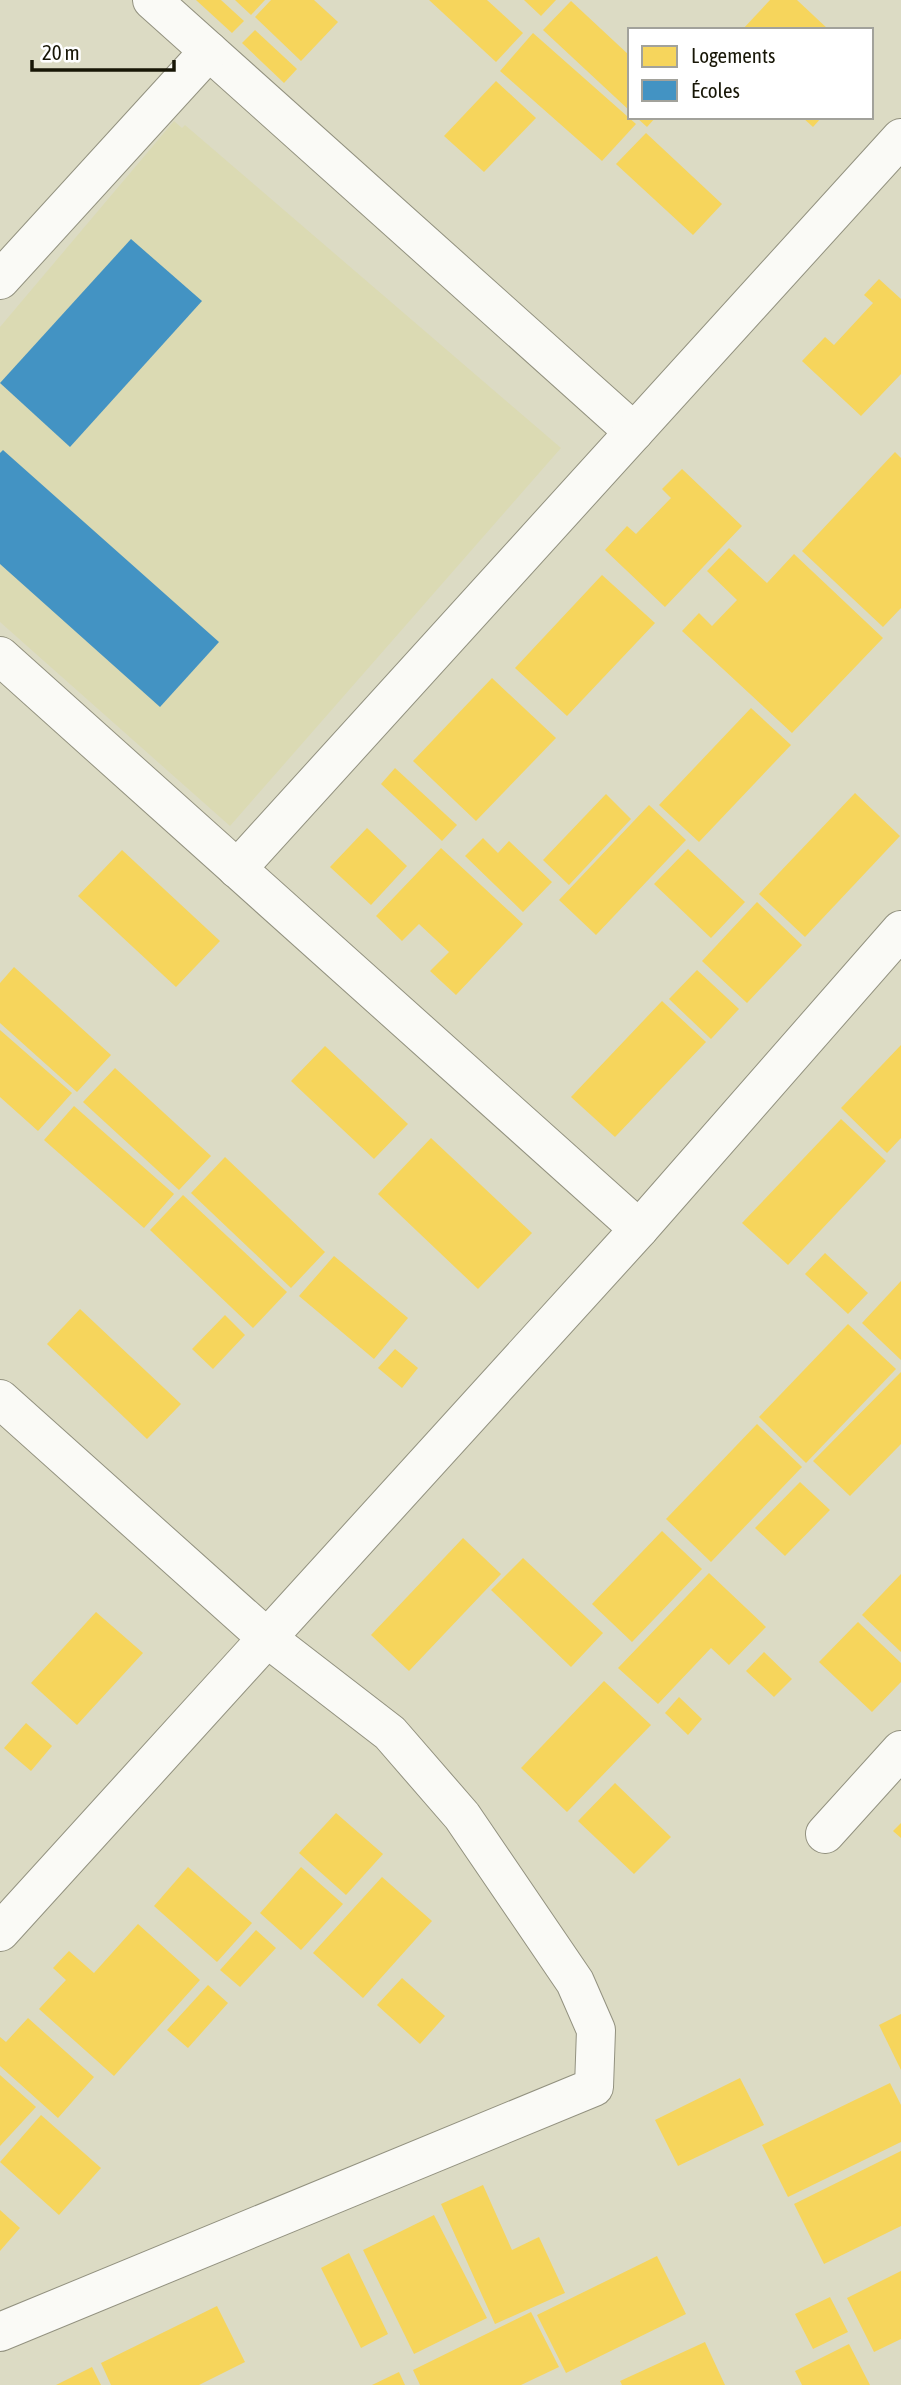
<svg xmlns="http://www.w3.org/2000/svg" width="901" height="2385" viewBox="0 0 901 2385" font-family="'Asap Condensed',sans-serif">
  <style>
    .built { fill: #dbdab3 }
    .homes { fill: #f6d55c }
    .schools { fill: #4393c3 }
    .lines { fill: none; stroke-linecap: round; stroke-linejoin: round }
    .street-casing { stroke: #92917f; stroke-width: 40 }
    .street { stroke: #fafaf6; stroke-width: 38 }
  </style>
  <rect width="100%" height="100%" fill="#dcdbc4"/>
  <polygon class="built" points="174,121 182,128 185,125 561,448 230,826 0,622 0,327"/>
  <g class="homes">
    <polygon points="196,0 221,0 244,21 232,33"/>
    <polygon points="235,0 265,0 251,15"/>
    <polygon points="271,0 314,0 338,22 301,61 255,17"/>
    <polygon points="429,0 487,0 523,33 496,62"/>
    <polygon points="524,0 556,0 541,16"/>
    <polygon points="770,0 797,0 829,30 742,30"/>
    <polygon points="571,1 630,56 630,111 543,30"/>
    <polygon points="255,30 297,69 284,83 242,43"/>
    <polygon points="533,33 636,124 602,161 500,71"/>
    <polygon points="496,81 536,118 484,172 444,136"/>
    <polygon points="636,117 656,117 647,127"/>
    <polygon points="802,117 822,117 813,127"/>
    <polygon points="646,133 722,204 693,235 616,164"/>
    <polygon points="879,279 901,299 901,374 861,416 802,361 825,337 834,345 873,303 864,295"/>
    <polygon points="895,452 901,458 901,608 883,627 802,551"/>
    <polygon points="682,469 742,526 665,607 605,550 627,526 636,534 671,498 662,489"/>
    <polygon points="729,548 767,583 794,554 883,638 792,733 682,631 699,613 712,626 737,600 707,571"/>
    <polygon points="602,575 655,623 567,716 515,668"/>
    <polygon points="492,678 556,738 476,821 413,761"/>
    <polygon points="751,708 791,745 699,842 659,805"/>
    <polygon points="395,768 457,825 442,841 381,784"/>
    <polygon points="855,793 900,836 805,937 759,894"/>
    <polygon points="606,794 631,819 569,885 543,860"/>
    <polygon points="649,805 686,840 596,935 559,900"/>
    <polygon points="367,828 407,866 371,905 330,867"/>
    <polygon points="483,838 498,853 509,841 552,882 523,912 465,856"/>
    <polygon points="441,848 523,924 456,995 430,971 449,952 419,924 402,941 376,916"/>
    <polygon points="688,849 745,902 711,938 654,884"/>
    <polygon points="122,850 220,941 176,987 78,896"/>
    <polygon points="757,902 802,945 747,1003 702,961"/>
    <polygon points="14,967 111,1055 77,1092 0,1023 0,983"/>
    <polygon points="697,970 739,1009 711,1039 669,999"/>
    <polygon points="662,1001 706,1042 615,1137 571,1097"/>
    <polygon points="0,1030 72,1093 38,1131 0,1097"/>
    <polygon points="901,1045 901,1138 887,1153 841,1108"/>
    <polygon points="325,1046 408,1124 374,1159 291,1081"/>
    <polygon points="115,1068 211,1156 179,1190 83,1102"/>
    <polygon points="74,1106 174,1194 144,1228 44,1140"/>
    <polygon points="841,1119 886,1161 788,1265 742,1223"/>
    <polygon points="431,1138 532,1233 478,1289 378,1194"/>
    <polygon points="225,1157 325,1252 291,1288 191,1193"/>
    <polygon points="183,1195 287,1292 253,1328 150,1230"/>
    <polygon points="825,1253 868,1293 848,1314 805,1274"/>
    <polygon points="334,1256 408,1318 374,1359 299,1296"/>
    <polygon points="901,1281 901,1360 862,1323"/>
    <polygon points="80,1309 181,1404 147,1439 47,1344"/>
    <polygon points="225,1315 245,1335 213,1369 192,1349"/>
    <polygon points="848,1324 896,1369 806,1463 759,1417"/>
    <polygon points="395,1349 418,1368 402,1388 378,1368"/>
    <polygon points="901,1372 901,1444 850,1496 813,1461"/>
    <polygon points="757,1424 802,1467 711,1562 666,1519"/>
    <polygon points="800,1482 830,1510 785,1556 755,1528"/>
    <polygon points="662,1531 702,1569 632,1642 592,1604"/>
    <polygon points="463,1538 501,1574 409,1671 371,1635"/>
    <polygon points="523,1558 603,1633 571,1667 491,1590"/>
    <polygon points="709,1573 766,1627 729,1665 711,1648 658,1704 618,1668"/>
    <polygon points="901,1574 901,1652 862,1615"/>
    <polygon points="96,1612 143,1653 77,1725 31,1683"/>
    <polygon points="858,1622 901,1663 901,1682 872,1712 819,1662"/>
    <polygon points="764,1652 792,1679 774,1697 746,1671"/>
    <polygon points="604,1681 651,1725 567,1812 521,1768"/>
    <polygon points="679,1697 702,1719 688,1735 665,1713"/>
    <polygon points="26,1723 52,1746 31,1771 4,1748"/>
    <polygon points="615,1783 671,1837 634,1874 578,1821"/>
    <polygon points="336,1813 383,1854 346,1895 299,1853"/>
    <polygon points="901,1823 901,1838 893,1831"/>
    <polygon points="188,1867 252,1923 217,1962 154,1906"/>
    <polygon points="301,1867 343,1904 301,1950 260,1913"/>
    <polygon points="382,1877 432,1921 363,1998 313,1953"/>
    <polygon points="138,1924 200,1980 114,2076 39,2009 66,1980 53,1968 69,1951 94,1973"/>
    <polygon points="256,1930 276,1948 240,1987 220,1970"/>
    <polygon points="402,1978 445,2016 420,2044 377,2005"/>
    <polygon points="208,1985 228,2003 188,2048 167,2030"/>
    <polygon points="901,2014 901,2070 879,2025"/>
    <polygon points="28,2018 94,2077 58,2118 0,2066 0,2037 6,2042"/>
    <polygon points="0,2075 36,2107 0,2146"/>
    <polygon points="740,2078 764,2125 678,2166 655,2120"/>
    <polygon points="890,2083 901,2105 901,2142 788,2197 762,2145"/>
    <polygon points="41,2115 101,2168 59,2215 0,2162"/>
    <polygon points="901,2151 901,2226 824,2264 794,2204"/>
    <polygon points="483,2185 512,2250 539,2237 565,2293 495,2324 441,2204"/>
    <polygon points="0,2210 20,2228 0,2251"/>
    <polygon points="434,2215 487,2318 414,2354 363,2250"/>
    <polygon points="349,2253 388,2334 361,2348 321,2268"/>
    <polygon points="657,2256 686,2314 566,2373 537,2315"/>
    <polygon points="901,2271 901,2339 874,2352 847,2298"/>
    <polygon points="830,2297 848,2332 813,2349 795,2314"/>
    <polygon points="217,2306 245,2362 199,2385 111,2385 101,2363"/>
    <polygon points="531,2312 559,2367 521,2385 420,2385 413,2370"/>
    <polygon points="705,2342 725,2385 622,2385 620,2381"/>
    <polygon points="849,2344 870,2385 802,2385 795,2371"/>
    <polygon points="92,2367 101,2385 56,2385"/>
    <polygon points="399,2372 405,2385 372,2385"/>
  </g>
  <g class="schools">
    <polygon points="131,239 202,301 70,447 0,383"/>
    <polygon points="3,450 219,642 160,707 0,564 0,453"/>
  </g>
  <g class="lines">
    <g class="street-casing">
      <g id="street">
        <polyline points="152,0 634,432"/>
        <polyline points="0,280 209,51"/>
        <polyline points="0,656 639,1229"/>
        <polyline points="237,869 901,138"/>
        <polyline points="0,1399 267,1638 390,1733 462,1816 575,1982 596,2030 594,2087 0,2332"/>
        <polyline points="825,1834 901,1750"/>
        <polyline points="0,1932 639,1229 901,930"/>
      </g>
    </g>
    <use href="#street" class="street"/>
  </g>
  <rect x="628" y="28" width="245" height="91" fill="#ffffff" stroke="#a2a29b" stroke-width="2"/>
  <rect x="642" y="46" width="35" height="21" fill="#f6d55c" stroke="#a2a29b" stroke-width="2"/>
  <text x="691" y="63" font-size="21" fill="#171606">Logements</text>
  <rect x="642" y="80" width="35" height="21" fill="#4393c3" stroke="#a2a29b" stroke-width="2"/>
  <text x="691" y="98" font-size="21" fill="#171606">Écoles</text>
  <path d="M32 60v10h142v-10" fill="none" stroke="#171606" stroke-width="3.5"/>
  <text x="42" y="60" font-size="21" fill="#171606" stroke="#ffffff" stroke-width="5" paint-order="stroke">20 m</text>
</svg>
